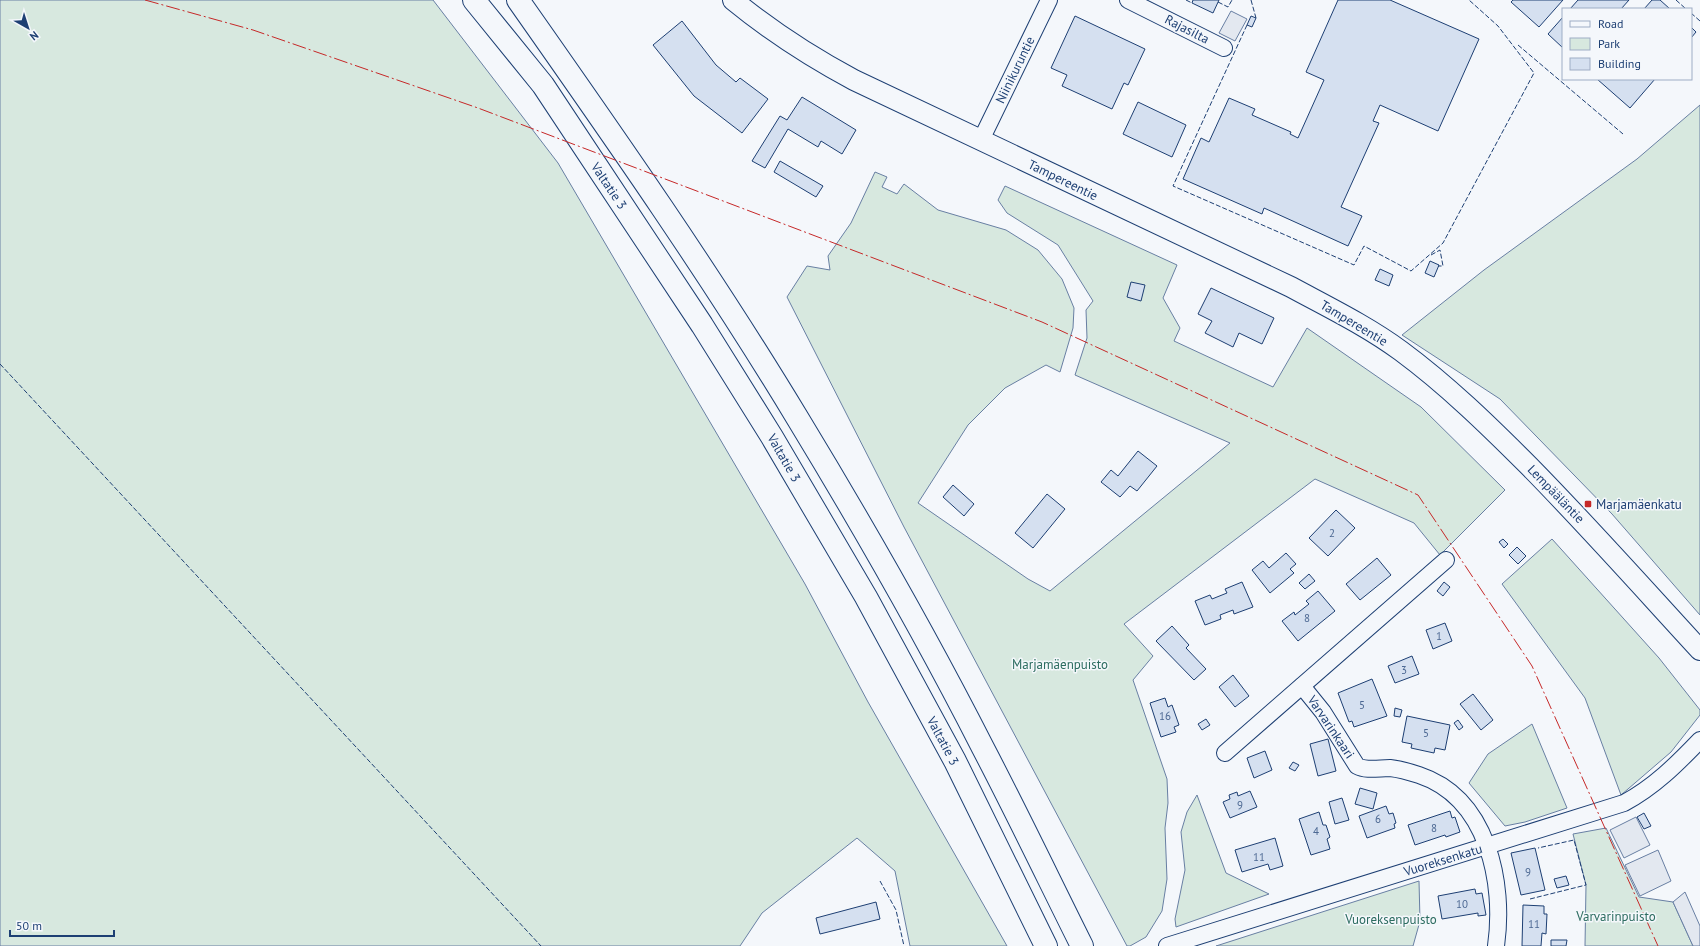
<svg xmlns="http://www.w3.org/2000/svg" width="1700" height="946" viewBox="0 0 1700 946" font-family="'PT Sans',sans-serif">
  <style>
    .green { fill: #d7e8df; stroke: #687fa3 }
    .parking { fill: #e3e8f0; stroke: #687fa3 }
    .building { fill: #d5e0f0; stroke: #1d3f73 }
    .lines { fill: none; stroke-linecap: round; stroke-linejoin: round }
    .minor-casing { stroke: #1d3f73; stroke-width: 18 }
    .major-casing { stroke: #1d3f73; stroke-width: 22 }
    .highway-casing { stroke: #1d3f73; stroke-width: 24 }
    .minor { stroke: #f4f7fb; stroke-width: 16 }
    .major { stroke: #f4f7fb; stroke-width: 20 }
    .highway { stroke: #f4f7fb; stroke-width: 22 }
    .fence { stroke: #1d3f73; stroke-width: 1; stroke-dasharray: 5 2; stroke-linecap: butt }
    .power { stroke: #c62828; stroke-width: 1; stroke-dasharray: 14 3 2 3; stroke-linecap: butt }
    .poi-dot { fill: #c62828; stroke: #f4f7fb; stroke-width: 1.5 }
    .labels { text-anchor: middle; dominant-baseline: central; stroke-width: 3; stroke-linejoin: round; paint-order: stroke }
    .number-label { font-size: 11px; fill: #4b6792 }
    .street-label { font-size: 13px; fill: #1d3f73; stroke: #f4f7fb }
    .poi-label { font-size: 13px; fill: #1d3f73; stroke: #f4f7fb; text-anchor: start }
    .park-label { font-size: 13px; fill: #2c6c60; stroke: #f4f7fb }
  </style>
  <rect width="100%" height="100%" fill="#f4f7fb"/>
  <g class="green">
    <polygon points="0,0 433,0 558,163 805,584 868,702 1007,946 910,946 895,871 857,838 762,913 740,946 0,946"/>
    <polygon points="1700,105 1700,615 1612,514 1500,399 1402,335 1484,270 1637,159"/>
    <polygon points="875,172 887,177 882,187 897,194 904,184 938,210 1006,230 1038,250 1062,279 1074,308 1073,328 1060,372 1046,365 1005,388 968,425 918,503 1028,579 1050,591 1230,443 1075,375 1087,338 1086,310 1093,301 1058,245 1007,213 998,200 1005,186 1177,265 1163,298 1180,328 1174,341 1273,387 1307,328 1421,407 1505,490 1440,555 1414,523 1315,479 1124,624 1153,656 1133,680 1167,779 1168,803 1165,828 1167,879 1162,911 1146,937 1130,946 1127,946 904,527 787,297 807,266 830,270 828,256 851,223"/>
    <polygon points="1552,539 1659,658 1700,710 1700,715 1671,752 1621,795 1585,698 1502,584"/>
    <polygon points="1532,724 1567,808 1525,822 1505,826 1469,783 1488,754"/>
    <polygon points="1197,795 1226,873 1269,894 1176,927 1175,919 1185,870 1181,832 1187,812"/>
    <polygon points="1606,828 1639,897 1673,902 1693,946 1585,946 1586,885 1573,834"/>
    <polygon points="1419,881 1420,921 1413,946 1216,946"/>
  </g>
  <g class="parking">
    <polygon points="1231,11 1247,19 1235,41 1219,33"/>
    <polygon points="1636,817 1650,845 1624,858 1610,830"/>
    <polygon points="1658,850 1671,881 1640,896 1625,865"/>
    <polygon points="1685,892 1700,926 1700,946 1693,946 1673,902"/>
  </g>
  <g class="building">
    <polygon points="1193,0 1219,0 1213,13 1192,3"/>
    <polygon points="1338,0 1390,0 1479,39 1438,131 1380,105 1373,121 1379,123 1341,207 1362,216 1348,246 1264,208 1262,214 1183,179 1201,138 1209,142 1229,98 1255,109 1252,115 1291,132 1290,134 1298,138 1324,80 1306,72"/>
    <polygon points="1513,0 1563,0 1539,27 1511,2"/>
    <polygon points="1578,0 1629,0 1621,9 1570,9"/>
    <polygon points="1652,0 1660,0 1670,9 1644,9"/>
    <polygon points="1075,16 1145,49 1128,85 1124,83 1112,109 1062,86 1067,75 1051,68"/>
    <polygon points="1251,16 1256,18 1252,27 1247,25"/>
    <polygon points="1563,17 1563,48 1548,34"/>
    <polygon points="682,21 716,65 736,82 740,78 768,99 742,133 694,96 653,45"/>
    <polygon points="1691,27 1696,32 1691,38"/>
    <polygon points="1597,79 1655,79 1630,108"/>
    <polygon points="802,97 856,130 842,154 821,141 818,147 788,129 765,168 752,161 780,116 787,120"/>
    <polygon points="1138,102 1186,125 1172,157 1123,134"/>
    <polygon points="780,161 823,186 816,197 774,172"/>
    <polygon points="1430,261 1439,265 1434,277 1425,273"/>
    <polygon points="1380,269 1393,275 1389,286 1375,280"/>
    <polygon points="1131,282 1145,285 1141,301 1127,297"/>
    <polygon points="1211,288 1274,318 1262,344 1239,333 1233,347 1205,333 1212,321 1198,314"/>
    <polygon points="1138,451 1157,466 1137,491 1130,486 1120,497 1101,482 1111,470 1118,476"/>
    <polygon points="953,485 974,504 964,516 943,497"/>
    <polygon points="1047,494 1065,509 1033,548 1015,533"/>
    <polygon points="1336,510 1355,528 1328,556 1309,538"/>
    <polygon points="1503,539 1508,544 1504,548 1499,542"/>
    <polygon points="1517,547 1526,556 1518,564 1509,555"/>
    <polygon points="1286,553 1296,564 1290,569 1294,573 1270,593 1252,570 1263,561 1269,568"/>
    <polygon points="1377,558 1391,575 1360,600 1346,584"/>
    <polygon points="1309,574 1315,581 1305,589 1299,583"/>
    <polygon points="1242,582 1253,607 1234,614 1233,610 1220,615 1221,619 1205,625 1195,601 1210,595 1212,599 1227,593 1225,589"/>
    <polygon points="1444,582 1450,587 1443,596 1437,591"/>
    <polygon points="1318,591 1335,611 1298,641 1282,621 1294,612 1295,615 1309,604 1306,601"/>
    <polygon points="1445,623 1452,641 1433,649 1426,630"/>
    <polygon points="1172,626 1189,645 1186,648 1206,669 1194,680 1156,641"/>
    <polygon points="1412,656 1419,674 1395,683 1388,666"/>
    <polygon points="1233,675 1249,696 1235,707 1219,687"/>
    <polygon points="1372,679 1387,716 1354,727 1352,721 1349,722 1338,693"/>
    <polygon points="1473,694 1493,720 1481,730 1460,704"/>
    <polygon points="1165,698 1168,707 1172,705 1179,725 1174,727 1176,732 1161,737 1150,703"/>
    <polygon points="1395,708 1402,710 1400,717 1394,716"/>
    <polygon points="1407,716 1450,725 1445,750 1435,748 1434,753 1411,748 1412,744 1402,742"/>
    <polygon points="1206,719 1210,725 1202,730 1198,724"/>
    <polygon points="1458,720 1463,727 1459,730 1454,723"/>
    <polygon points="1328,739 1336,771 1318,776 1310,744"/>
    <polygon points="1265,751 1272,770 1254,778 1247,758"/>
    <polygon points="1293,762 1299,765 1295,771 1289,768"/>
    <polygon points="1360,788 1377,793 1373,809 1355,804"/>
    <polygon points="1250,791 1257,807 1230,818 1223,802 1230,799 1229,795 1237,792 1238,796"/>
    <polygon points="1342,798 1349,820 1335,824 1329,802"/>
    <polygon points="1386,806 1389,814 1393,813 1396,823 1394,824 1395,828 1367,838 1359,816"/>
    <polygon points="1450,811 1452,818 1455,817 1460,832 1446,837 1445,835 1415,845 1408,825"/>
    <polygon points="1319,812 1323,825 1326,825 1330,837 1327,839 1330,849 1311,855 1299,819"/>
    <polygon points="1644,813 1651,826 1644,829 1637,817"/>
    <polygon points="1275,838 1283,866 1270,870 1268,864 1242,872 1235,850"/>
    <polygon points="1535,848 1545,890 1521,895 1511,853"/>
    <polygon points="1566,876 1569,885 1557,888 1554,879"/>
    <polygon points="1475,889 1476,894 1482,893 1486,915 1478,916 1478,913 1442,919 1438,896"/>
    <polygon points="876,902 880,919 820,934 816,918"/>
    <polygon points="1523,905 1544,906 1544,914 1547,914 1546,934 1542,933 1541,946 1522,946"/>
    <polygon points="1551,940 1567,940 1566,946 1551,946"/>
  </g>
  <g class="lines">
    <g class="minor-casing">
      <g id="minor">
        <polyline points="1128,0 1224,48"/>
        <polyline points="981,140 1049,0"/>
        <path d="M 1302,686 L 1323,712 L 1357,766 C 1366,771 1379,768 1390,768 C 1399,769 1410,772 1419,775 C 1488,798 1505,883 1496,946"/>
        <polyline points="1225,753 1446,560"/>
        <path d="M 1167,946 L 1624,803 C 1654,787 1677,764 1700,740"/>
      </g>
    </g>
    <g class="major-casing">
      <path id="major" d="M 733,0 C 772,32 809,56 854,80 L 1291,287 C 1328,307 1367,326 1401,351 C 1447,385 1488,425 1529,466 C 1588,526 1643,588 1700,650"/>
    </g>
    <g class="highway-casing">
      <g id="highway">
        <polyline points="474,0 543,85 702,325 772,437 866,597 955,761 1046,946"/>
        <path d="M 518,0 C 615,138 711,275 798,419 C 863,526 926,636 983,748 C 1017,813 1049,880 1082,946"/>
      </g>
    </g>
    <use href="#minor" class="minor"/>
    <use href="#major" class="major"/>
    <use href="#highway" class="highway"/>
    <g class="fence">
      <polyline points="1186,0 1192,3"/>
      <polyline points="1251,0 1256,18"/>
      <polyline points="1676,0 1686,9"/>
      <polyline points="1218,2 1228,7 1232,0"/>
      <polyline points="1691,13 1700,21"/>
      <polyline points="1247,25 1173,186 1354,265 1364,246 1411,271 1443,243 1534,73 1498,26 1469,0"/>
      <polyline points="1518,45 1623,134"/>
      <polyline points="1431,255 1440,250 1443,266 1438,266"/>
      <polyline points="0,364 541,946"/>
      <polyline points="880,881 896,910 904,946"/>
      <polyline points="1530,899 1586,885 1574,840 1538,848"/>
    </g>
    <polyline class="power" points="145,0 253,30 478,108 1042,322 1418,495 1532,666 1658,946"/>
  </g>
  <rect class="poi-dot" x="1584" y="500" width="8" height="8" rx="2"/>
  <g class="labels">
    <g class="number-label">
      <text x="1332" y="533">2</text>
      <text x="1307" y="618">8</text>
      <text x="1439" y="636">1</text>
      <text x="1404" y="670">3</text>
      <text x="1362" y="705">5</text>
      <text x="1165" y="716">16</text>
      <text x="1426" y="733">5</text>
      <text x="1240" y="805">9</text>
      <text x="1378" y="819">6</text>
      <text x="1434" y="828">8</text>
      <text x="1316" y="831">4</text>
      <text x="1259" y="857">11</text>
      <text x="1528" y="872">9</text>
      <text x="1462" y="904">10</text>
      <text x="1534" y="924">11</text>
    </g>
    <g class="street-label">
      <text transform="translate(1187 29) rotate(27)">Rajasilta</text>
      <text transform="translate(1015 70) rotate(-64)">Niinikuruntie</text>
      <text transform="translate(1063 180) rotate(26)">Tampereentie</text>
      <text transform="translate(609 186) rotate(56)">Valtatie 3</text>
      <text transform="translate(1354 323) rotate(31)">Tampereentie</text>
      <text transform="translate(784 458) rotate(60)">Valtatie 3</text>
      <text transform="translate(1556 494) rotate(46)">Lempääläntie</text>
      <text transform="translate(1331 727) rotate(56)">Varvarinkaari</text>
      <text transform="translate(943 741) rotate(62)">Valtatie 3</text>
      <text transform="translate(1443 860) rotate(-17)">Vuoreksenkatu</text>
    </g>
    <g class="poi-label">
      <text x="1596" y="504">Marjamäenkatu</text>
    </g>
    <g class="park-label">
      <text x="1060" y="664">Marjamäenpuisto</text>
      <text x="1616" y="916">Varvarinpuisto</text>
      <text x="1391" y="919">Vuoreksenpuisto</text>
    </g>
  </g>
  <rect x="1562" y="8" width="130" height="72" fill="#f4f7fb" stroke="#9eadc5"/>
  <rect x="1570" y="21" width="20" height="6" fill="#f4f7fb" stroke="#9eadc5"/>
  <text x="1598" y="28" font-size="12" fill="#1d3f73">Road</text>
  <rect x="1570" y="38" width="20" height="12" fill="#d7e8df" stroke="#9eadc5"/>
  <text x="1598" y="48" font-size="12" fill="#1d3f73">Park</text>
  <rect x="1570" y="58" width="20" height="12" fill="#d5e0f0" stroke="#9eadc5"/>
  <text x="1598" y="68" font-size="12" fill="#1d3f73">Building</text>
  <g transform="translate(28 28) rotate(141)" stroke="#f4f7fb" stroke-width="3" paint-order="stroke">
  <path d="M0-3L7 15L0 10L-7 15Z" fill="#1d3f73"/>
  <text y="-6" font-size="11" font-weight="bold" text-anchor="middle" fill="#1d3f73">N</text>
  </g>
  <path d="M10 930v6h104v-6" fill="none" stroke="#1d3f73" stroke-width="2"/>
  <text x="16" y="930" font-size="12" fill="#1d3f73" stroke="#f4f7fb" stroke-width="3" paint-order="stroke">50 m</text>
</svg>
